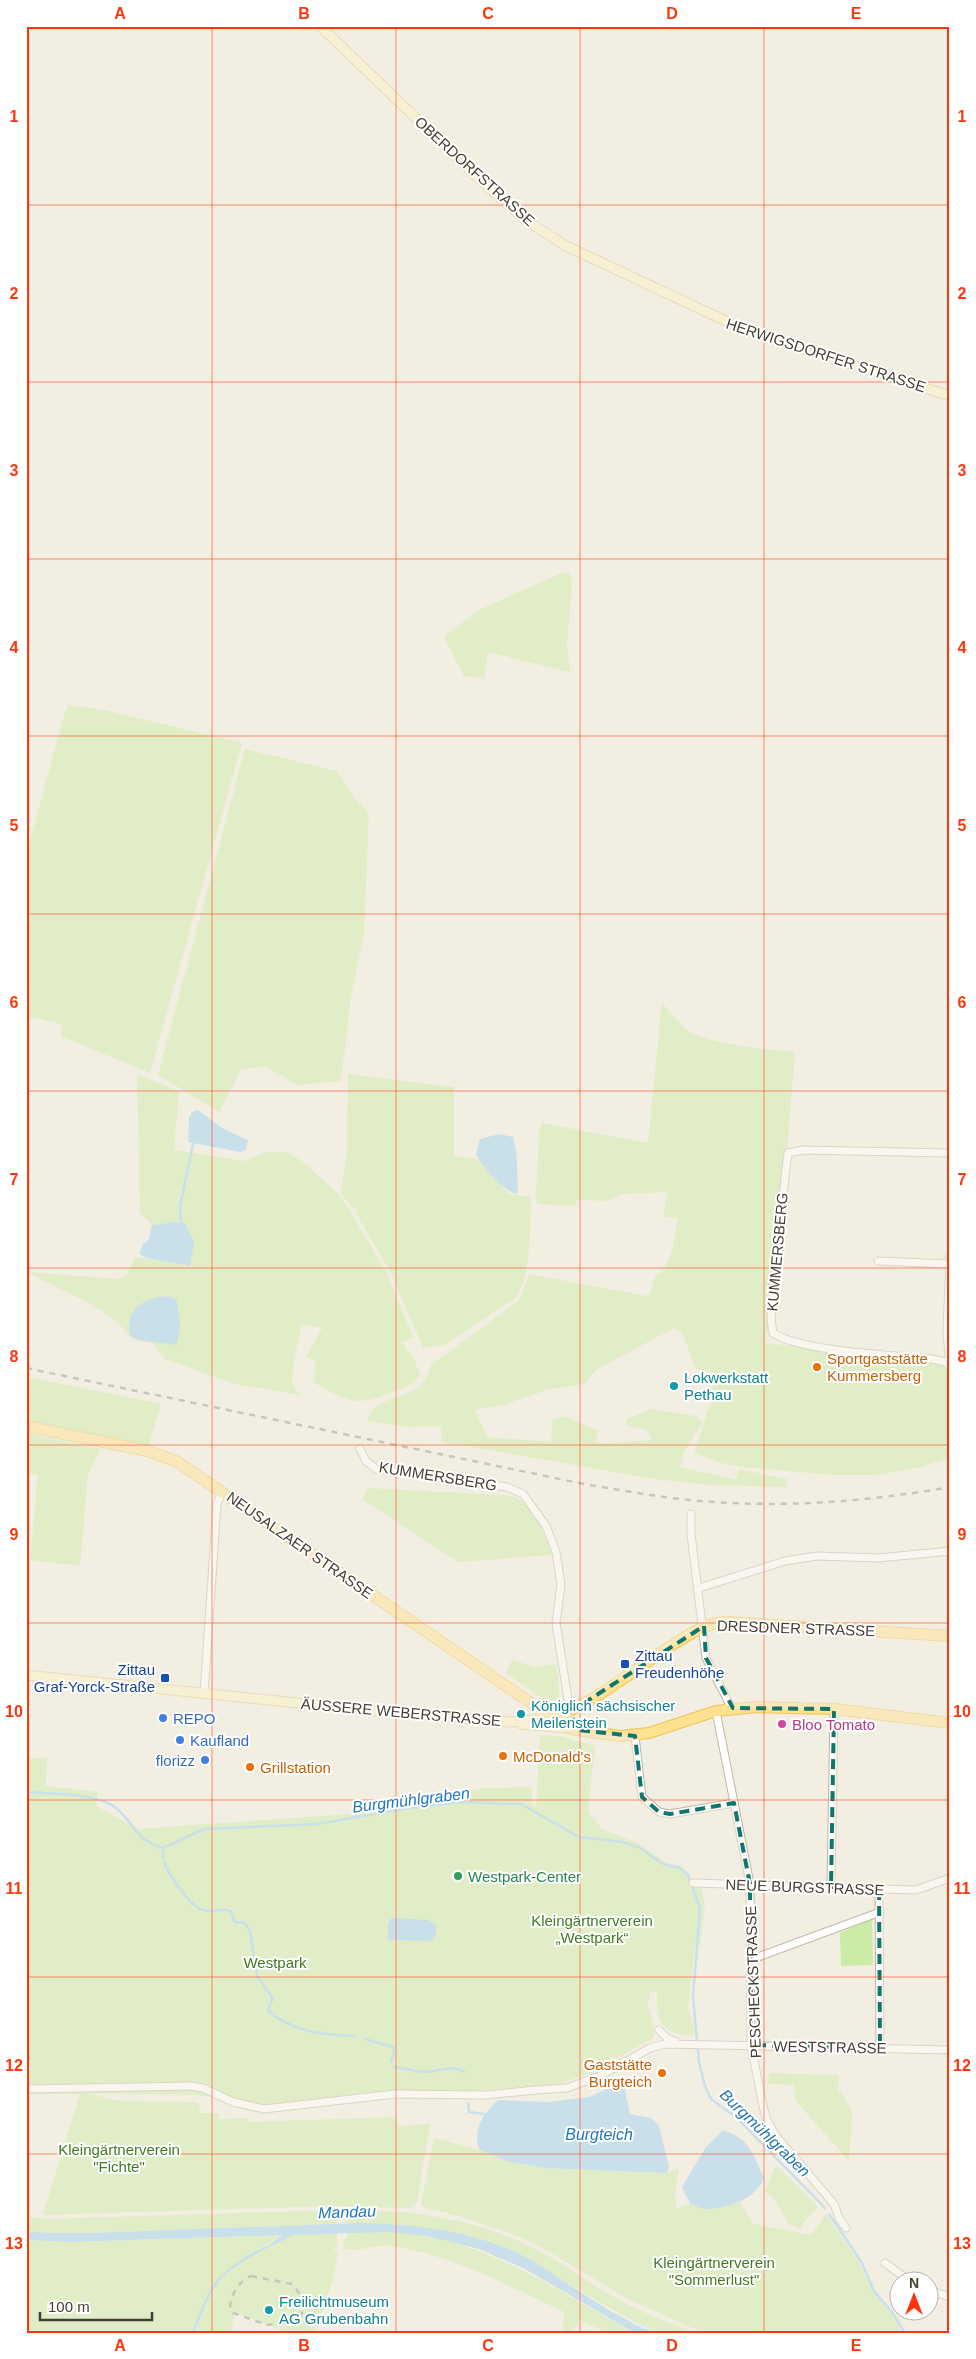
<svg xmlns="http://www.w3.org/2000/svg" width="976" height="2359" viewBox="0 0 976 2359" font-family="Arial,sans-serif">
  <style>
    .green { fill: #cbeba6 }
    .water { fill: #97cef6 }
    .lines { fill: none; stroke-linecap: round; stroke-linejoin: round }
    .stream { stroke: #97cef6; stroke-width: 2.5 }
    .street-casing { stroke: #bfb6a4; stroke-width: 9 }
    .secondary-casing { stroke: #d7c58d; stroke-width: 11 }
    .primary-casing { stroke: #eec355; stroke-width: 12 }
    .street { stroke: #fff; stroke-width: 7 }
    .secondary { stroke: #fff1c0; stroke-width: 9 }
    .primary { stroke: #ffe18f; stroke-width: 10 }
    .rail { stroke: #939393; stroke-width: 2.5; stroke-dasharray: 6 6; stroke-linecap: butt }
    .marked { fill: none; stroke: #0f766e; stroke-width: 4; stroke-dasharray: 10 6; stroke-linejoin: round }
    .grid { fill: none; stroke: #ff360d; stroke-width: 1; stroke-opacity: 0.55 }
    .food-dot { fill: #e8710a; stroke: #fff; stroke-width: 2 }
    .culture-dot { fill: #0f9aa8; stroke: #fff; stroke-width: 2 }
    .transit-dot { fill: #1a4fb4; stroke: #fff; stroke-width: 2 }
    .shop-dot { fill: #3f7fe0; stroke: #fff; stroke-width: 2 }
    .hotel-dot { fill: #d1479c; stroke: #fff; stroke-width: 2 }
    .leisure-dot { fill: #2e9e5b; stroke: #fff; stroke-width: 2 }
    .labels { text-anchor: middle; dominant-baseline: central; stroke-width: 4; stroke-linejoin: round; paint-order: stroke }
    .street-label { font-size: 15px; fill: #453e32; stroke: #fff }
    .food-label { font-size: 15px; fill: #c56008; stroke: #fff; text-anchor: start }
    .culture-label { font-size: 15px; fill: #0d838f; stroke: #fff; text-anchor: start }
    .transit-label { font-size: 15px; fill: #164399; stroke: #fff; text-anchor: start }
    .shop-label { font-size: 15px; fill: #366cbe; stroke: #fff; text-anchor: start }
    .hotel-label { font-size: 15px; fill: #b23c85; stroke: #fff; text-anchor: start }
    .leisure-label { font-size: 15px; fill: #27864d; stroke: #fff; text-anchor: start }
    .park-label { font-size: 15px; fill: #417b21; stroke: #fff }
    .water-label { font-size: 16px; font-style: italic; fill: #2376b9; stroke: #fff }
    .neatline { fill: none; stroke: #ff360d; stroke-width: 2 }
    .grid-label { font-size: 16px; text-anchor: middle; font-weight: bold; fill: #ff360d }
  </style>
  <rect width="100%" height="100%" fill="#f3eee2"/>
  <g class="green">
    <polygon points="569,572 572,582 567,644 570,672 488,652 484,679 464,676 444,637 477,611 559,574"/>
    <polygon points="69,705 104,710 242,743 150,1073 60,1036 63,1025 33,1017 26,1025 26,856 65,712"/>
    <polygon points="245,749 337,771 355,799 369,813 364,933 351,997 341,1081 297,1085 265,1066 241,1070 219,1112 158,1075"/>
    <path d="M 662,1003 C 670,1012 678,1021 686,1029 C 706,1045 768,1049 795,1052 L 772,1333 L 766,1333 L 766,1343 L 941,1363 L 946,1367 L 950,1382 L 950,1458 L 916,1468 L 878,1475 L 833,1475 L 741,1467 L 722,1463 L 694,1453 L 710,1404 L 714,1378 L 709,1372 L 696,1369 L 682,1332 L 674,1328 L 596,1370 L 584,1384 L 547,1390 L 506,1404 L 475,1410 L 487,1437 L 551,1442 L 552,1420 L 564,1416 L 598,1431 L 596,1442 L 603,1444 L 652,1440 L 646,1430 L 626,1425 L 627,1419 L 652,1409 L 696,1416 L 703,1422 L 683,1454 L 680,1467 L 736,1480 L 739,1469 L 787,1479 L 787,1487 L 707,1485 L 655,1479 L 442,1442 L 441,1426 L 407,1427 L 367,1421 C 375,1389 425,1405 431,1365 L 519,1300 L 523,1292 L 529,1274 L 646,1296 L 651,1292 L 656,1274 L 662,1272 L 672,1252 L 678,1219 L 663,1216 L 667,1192 L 621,1194 L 608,1201 L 578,1200 L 574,1206 L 537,1204 L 536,1193 L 539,1131 L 542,1123 L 648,1143 Z"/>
    <path d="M 137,1074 L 179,1091 L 174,1150 L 245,1161 L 265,1152 L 288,1152 L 308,1166 L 338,1194 L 350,1211 L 387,1273 L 413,1337 L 402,1343 L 414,1359 L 420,1375 C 414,1384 406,1387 395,1391 C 356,1408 348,1402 313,1382 L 316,1361 L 306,1357 L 322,1328 L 301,1324 L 292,1376 L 293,1386 L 300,1395 L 234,1384 L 165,1359 L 153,1343 L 138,1341 L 130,1336 L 116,1321 L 91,1304 L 26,1272 L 120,1279 L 127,1274 L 135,1257 L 177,1263 L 186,1266 L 175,1222 L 152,1225 L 140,1213 Z"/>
    <path d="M 348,1074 L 454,1087 L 454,1156 L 478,1159 L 509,1194 L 531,1197 C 529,1227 533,1273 515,1298 L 444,1345 L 423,1348 L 390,1271 L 359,1219 L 356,1208 L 352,1208 L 341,1193 L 347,1149 Z"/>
    <polygon points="26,1377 161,1404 148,1448 26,1422"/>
    <polygon points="26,1433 101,1449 88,1474 80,1566 30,1560 38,1475 26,1474"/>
    <path d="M 368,1488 L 514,1496 C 536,1509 543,1533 552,1555 L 458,1562 L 362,1499 Z"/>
    <polygon points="512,1660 535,1667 557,1664 560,1704 556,1708 506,1673"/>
    <path d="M 540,1735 L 559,1736 L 595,1746 L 588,1812 L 603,1830 L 638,1843 L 669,1865 L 680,1865 C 689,1874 692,1883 702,1890 L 705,1905 L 700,1946 L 695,1945 L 688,2009 L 694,2028 L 694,2036 C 662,2035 655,2020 657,1991 L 650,1992 L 648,2006 L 655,2033 L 653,2038 L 593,2072 L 563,2083 L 544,2086 L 517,2087 L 445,2093 L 405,2090 L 265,2107 L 234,2100 L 197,2095 L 85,2093 L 119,2101 L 193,2102 L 200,2104 L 199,2113 L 218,2113 L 218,2119 L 247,2118 L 250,2122 L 397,2117 L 398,2126 L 430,2124 L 417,2202 L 411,2208 L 331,2206 L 43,2215 L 80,2094 L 26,2094 L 26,1759 L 47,1757 L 46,1786 L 98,1792 L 96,1806 L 138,1829 L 377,1812 L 484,1788 L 532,1787 L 532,1805 L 536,1806 Z"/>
    <polygon points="872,1918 873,1965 841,1966 840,1933"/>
    <polygon points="769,2073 839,2075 838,2090 842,2092 852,2112 849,2161 795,2100 794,2085 768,2084"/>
    <polygon points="434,2138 480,2150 509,2162 545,2168 667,2173 679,2168 675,2193 676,2208 690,2204 704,2209 738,2201 754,2224 811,2235 826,2214 860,2264 874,2293 891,2312 902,2333 708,2333 692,2328 626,2298 539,2246 512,2234 462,2217 423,2207 421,2205"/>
    <polygon points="776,2165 818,2207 802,2224 801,2229 789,2224 775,2200 765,2191"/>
    <polygon points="337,2210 337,2224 91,2233 49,2233 26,2231 26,2216 44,2219"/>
    <path d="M 342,2210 C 411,2210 471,2217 534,2248 C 566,2264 594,2287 625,2303 C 647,2315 672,2323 695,2333 L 652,2331 L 597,2301 L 529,2259 L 481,2240 L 455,2233 L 358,2223 L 343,2223 Z"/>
    <polygon points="337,2232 338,2246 333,2251 338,2251 334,2276 316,2333 289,2333 235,2313 231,2333 26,2333 26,2240 69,2242 282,2235 263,2248 294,2235"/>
    <path d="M 348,2232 C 375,2232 402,2230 428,2236 C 509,2254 564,2295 635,2333 L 607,2333 L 580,2320 L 571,2333 L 563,2333 L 564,2312 C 508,2286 454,2255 391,2246 C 376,2244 360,2252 345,2249 L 343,2244 Z"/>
  </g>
  <g class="water">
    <polygon points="198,1110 222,1128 248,1140 246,1150 240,1152 188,1142 189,1118 192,1112"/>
    <path d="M 499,1134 L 513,1137 C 518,1153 517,1174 518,1191 L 516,1194 C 505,1192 480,1164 476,1154 L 480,1139 Z"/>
    <polygon points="175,1222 185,1223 194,1242 190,1266 147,1258 139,1254 143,1244 149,1239 152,1225"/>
    <path d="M 169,1296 L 176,1299 C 180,1316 182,1328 176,1345 L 138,1340 L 130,1336 C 125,1307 144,1298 169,1296 Z"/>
    <polygon points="391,1918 428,1920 436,1925 436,1935 430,1941 388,1940 388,1924"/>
    <path d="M 623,2081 L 630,2114 L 651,2118 L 659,2126 L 669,2167 L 667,2173 L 545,2168 L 509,2162 L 480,2150 C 471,2130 484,2113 498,2100 L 548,2102 L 589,2097 Z"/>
    <path d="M 723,2130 C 750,2139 752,2153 764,2177 C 757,2199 727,2209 705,2209 C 700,2209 695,2205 690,2204 L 682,2187 L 706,2147 Z"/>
    <path d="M 358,2223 C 415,2224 480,2231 531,2260 C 571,2284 611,2316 655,2333 L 635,2333 L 525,2269 L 479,2249 L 427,2236 L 387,2232 L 294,2235 L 263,2250 L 282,2235 L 69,2242 L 26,2240 L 26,2231 L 49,2233 L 91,2233 Z"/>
  </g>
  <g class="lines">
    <g class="stream">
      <polyline points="181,1222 180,1207 193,1144"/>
      <path d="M 26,1792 C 50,1794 100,1793 117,1809 C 137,1826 134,1839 163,1848 L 204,1829 L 318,1824 L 403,1809 L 458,1802 L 521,1804 L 579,1837 L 623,1842 L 638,1847 L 663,1864 L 680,1868 L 688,1875 L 700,1908 L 693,1997 L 699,2062 L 705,2086 L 711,2099 L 737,2118 L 825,2208"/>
      <polyline points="163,1848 163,1858"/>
      <path d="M 164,1862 C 169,1876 190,1906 203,1910 C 211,1913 221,1907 230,1911 L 235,1922 L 245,1923 L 250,1932 L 257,1976 L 273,1998 L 268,2010 C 290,2032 325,2035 355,2036"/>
      <polyline points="365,2039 393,2047 394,2054 391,2062"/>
      <path d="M 394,2067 C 403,2068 412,2071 422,2072 C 438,2073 450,2063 465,2072"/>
      <polyline points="468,2103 469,2112 484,2114"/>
      <polyline points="829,2214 862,2263 874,2291 892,2312 905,2333"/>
      <path d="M 193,2333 C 212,2283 216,2273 265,2248"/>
    </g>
    <g class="street-casing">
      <g id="street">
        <polyline points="878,1261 949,1264"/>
        <path d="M 949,1366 L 945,1362 L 932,1359 C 894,1355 802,1352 773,1333 C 767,1304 777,1274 779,1245 C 781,1214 784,1183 788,1153 L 803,1150 L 950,1153"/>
        <polyline points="950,1367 947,1332 950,1256"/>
        <polyline points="360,1449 366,1461 376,1469 507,1487 523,1494 546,1526 556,1552 561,1584 556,1623 570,1712"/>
        <polyline points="691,1514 691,1534 706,1658 732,1709"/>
        <polyline points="699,1588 785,1561 817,1556 878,1558 950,1551"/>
        <polyline points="204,1694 217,1504 222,1491"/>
        <polyline points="716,1711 750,1884 751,2045 763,2106 767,2120 776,2136 834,2204 839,2218 846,2228"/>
        <polyline points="635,1736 642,1797 659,1812 670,1814 734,1803"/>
        <polyline points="693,1883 916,1890 950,1878"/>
        <polyline points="831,1887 834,1709"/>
        <polyline points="879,1890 880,2048"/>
        <polyline points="750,1960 880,1912"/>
        <polyline points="659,2030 668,2039 675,2041"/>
        <polyline points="26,2089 191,2086 203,2088 233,2102 264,2109 395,2094 486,2095 536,2090 567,2088 600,2076 650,2048 665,2044 950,2050"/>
        <polyline points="885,2263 911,2282"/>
        <polyline points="928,2290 950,2297"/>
      </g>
    </g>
    <g class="secondary-casing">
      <g id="secondary">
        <polyline points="320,26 489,188 526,220 564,245 745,330 950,396"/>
        <polyline points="26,1675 375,1711 508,1722 549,1719"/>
        <polyline points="521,1724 565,1728"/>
      </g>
    </g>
    <g class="primary-casing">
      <g id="primary">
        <polyline points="26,1426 148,1451 176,1461 528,1701 558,1724 577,1730 620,1736 649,1733 716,1711 757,1707 834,1709 950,1723"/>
        <path d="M 549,1719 C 588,1707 630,1673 665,1650 C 684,1638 703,1623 726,1622 L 950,1636"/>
      </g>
    </g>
    <use href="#street" class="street"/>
    <use href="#secondary" class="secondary"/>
    <use href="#primary" class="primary"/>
    <g class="rail">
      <path d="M 26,1368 L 579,1483 C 613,1489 646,1495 680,1499 C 770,1509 861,1503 950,1487"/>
      <path d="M 251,2276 L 292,2284 C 302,2294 306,2308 299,2320 L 267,2325 L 233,2313 C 224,2303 240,2279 251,2276 Z"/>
    </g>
  </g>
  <path d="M0 0H976V2359H0ZM 704,1626 L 706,1658 L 733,1708 L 834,1709 L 831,1887 L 879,1890 L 880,2048 L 751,2045 L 750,1884 L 734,1803 L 670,1814 L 659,1812 L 642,1797 L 635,1736 L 577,1730 L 570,1712 Z" fill="#f3eee2" fill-opacity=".55" fill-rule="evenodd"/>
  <path class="marked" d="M 704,1626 L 706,1658 L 733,1708 L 834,1709 L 831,1887 L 879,1890 L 880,2048 L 751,2045 L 750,1884 L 734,1803 L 670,1814 L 659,1812 L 642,1797 L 635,1736 L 577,1730 L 570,1712 Z"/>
  <path class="grid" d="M 212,26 L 212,2333M 396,26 L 396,2333M 580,26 L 580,2333M 764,26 L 764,2333M 26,205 L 950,205M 26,382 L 950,382M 26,559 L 950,559M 26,736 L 950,736M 26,914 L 950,914M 26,1091 L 950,1091M 26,1268 L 950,1268M 26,1445 L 950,1445M 26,1623 L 950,1623M 26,1800 L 950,1800M 26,1977 L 950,1977M 26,2154 L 950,2154"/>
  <g class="food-dot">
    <circle cx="817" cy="1367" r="5"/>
    <circle cx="503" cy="1756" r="5"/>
    <circle cx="250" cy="1767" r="5"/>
    <circle cx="662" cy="2073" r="5"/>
  </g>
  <g class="culture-dot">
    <circle cx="674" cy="1386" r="5"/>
    <circle cx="521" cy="1714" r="5"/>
    <circle cx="269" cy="2310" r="5"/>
  </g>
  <g class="transit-dot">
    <rect x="620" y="1659" width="10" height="10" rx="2.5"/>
    <rect x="160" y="1673" width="10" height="10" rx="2.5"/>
  </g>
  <g class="shop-dot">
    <circle cx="163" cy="1718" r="5"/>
    <circle cx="180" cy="1740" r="5"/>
    <circle cx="205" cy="1760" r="5"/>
  </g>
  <circle class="hotel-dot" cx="782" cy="1724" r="5"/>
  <circle class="leisure-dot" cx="458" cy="1876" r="5"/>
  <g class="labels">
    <g class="street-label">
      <text transform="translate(475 171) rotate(42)">OBERDORFSTRASSE</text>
      <text transform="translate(826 355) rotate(18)">HERWIGSDORFER STRASSE</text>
      <text transform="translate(777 1252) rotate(-85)">KUMMERSBERG</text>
      <text transform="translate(438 1476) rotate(9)">KUMMERSBERG</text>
      <text transform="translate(300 1545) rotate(35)">NEUSALZAER STRASSE</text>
      <text transform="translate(796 1628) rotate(2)">DRESDNER STRASSE</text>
      <text transform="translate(401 1712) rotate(5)">ÄUSSERE WEBERSTRASSE</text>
      <text transform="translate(805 1887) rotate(2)">NEUE BURGSTRASSE</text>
      <text transform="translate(753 1982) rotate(-92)">PESCHECKSTRASSE</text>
      <text transform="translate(830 2047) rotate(1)">WESTSTRASSE</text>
    </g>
    <g class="food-label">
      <text x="827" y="1358">Sportgaststätte<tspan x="827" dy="17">Kummersberg</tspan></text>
      <text x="513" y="1756">McDonald's</text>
      <text x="260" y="1767">Grillstation</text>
      <text x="652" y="2064" text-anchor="end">Gaststätte<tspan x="652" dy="17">Burgteich</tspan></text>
    </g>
    <g class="culture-label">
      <text x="684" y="1377">Lokwerkstatt<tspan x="684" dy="17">Pethau</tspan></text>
      <text x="531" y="1705">Königlich sächsischer<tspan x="531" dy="17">Meilenstein</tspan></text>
      <text x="279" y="2301">Freilichtmuseum<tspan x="279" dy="17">AG Grubenbahn</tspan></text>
    </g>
    <g class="transit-label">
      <text x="635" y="1655">Zittau<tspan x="635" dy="17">Freudenhöhe</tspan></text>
      <text x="155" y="1669" text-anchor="end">Zittau<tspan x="155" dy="17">Graf-Yorck-Straße</tspan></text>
    </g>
    <g class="shop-label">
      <text x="173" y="1718">REPO</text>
      <text x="190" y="1740">Kaufland</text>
      <text x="195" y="1760" text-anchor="end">florizz</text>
    </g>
    <g class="hotel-label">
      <text x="792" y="1724">Bloo Tomato</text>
    </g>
    <g class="leisure-label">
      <text x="468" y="1876">Westpark-Center</text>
    </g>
    <g class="park-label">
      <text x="592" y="1920">Kleingärtnerverein<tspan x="592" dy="17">„Westpark“</tspan></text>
      <text x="275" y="1962">Westpark</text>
      <text x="119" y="2149">Kleingärtnerverein<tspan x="119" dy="17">"Fichte"</tspan></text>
      <text x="714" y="2262">Kleingärtnerverein<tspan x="714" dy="17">"Sommerlust"</tspan></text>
    </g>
    <g class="water-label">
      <text transform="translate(411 1800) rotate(-7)">Burgmühlgraben</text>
      <text transform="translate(765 2133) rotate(44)">Burgmühlgraben</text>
      <text x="599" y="2134">Burgteich</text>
      <text transform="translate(347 2212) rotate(-2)">Mandau</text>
    </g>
  </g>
  <rect width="976" height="2359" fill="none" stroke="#ffffff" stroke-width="55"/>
  <g transform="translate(914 2296)"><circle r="24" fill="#ffffff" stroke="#b5b2ad"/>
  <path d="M0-4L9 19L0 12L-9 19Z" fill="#ff360d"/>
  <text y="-8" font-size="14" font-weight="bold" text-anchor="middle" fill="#453e32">N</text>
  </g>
  <path d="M40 2312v8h112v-8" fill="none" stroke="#453e32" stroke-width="2.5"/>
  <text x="48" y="2312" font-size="15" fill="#453e32" stroke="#ffffff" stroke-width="4" paint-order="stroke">100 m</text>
  <rect x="28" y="28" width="920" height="2304" class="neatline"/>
  <g class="grid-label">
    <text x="120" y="19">A</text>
    <text x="304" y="19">B</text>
    <text x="488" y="19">C</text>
    <text x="672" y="19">D</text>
    <text x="856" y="19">E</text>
    <text x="14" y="122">1</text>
    <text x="962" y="122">1</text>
    <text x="14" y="299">2</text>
    <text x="962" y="299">2</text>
    <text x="14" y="476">3</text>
    <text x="962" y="476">3</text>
    <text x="14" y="653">4</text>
    <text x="962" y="653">4</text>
    <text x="14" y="831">5</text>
    <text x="962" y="831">5</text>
    <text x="14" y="1008">6</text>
    <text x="962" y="1008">6</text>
    <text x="14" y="1185">7</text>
    <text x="962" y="1185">7</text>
    <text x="14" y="1362">8</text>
    <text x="962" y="1362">8</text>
    <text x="14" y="1540">9</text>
    <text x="962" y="1540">9</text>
    <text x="14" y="1717">10</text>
    <text x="962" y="1717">10</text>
    <text x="14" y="1894">11</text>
    <text x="962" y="1894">11</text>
    <text x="14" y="2071">12</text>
    <text x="962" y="2071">12</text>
    <text x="14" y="2249">13</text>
    <text x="962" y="2249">13</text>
    <text x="120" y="2351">A</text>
    <text x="304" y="2351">B</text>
    <text x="488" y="2351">C</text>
    <text x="672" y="2351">D</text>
    <text x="856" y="2351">E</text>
  </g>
</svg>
